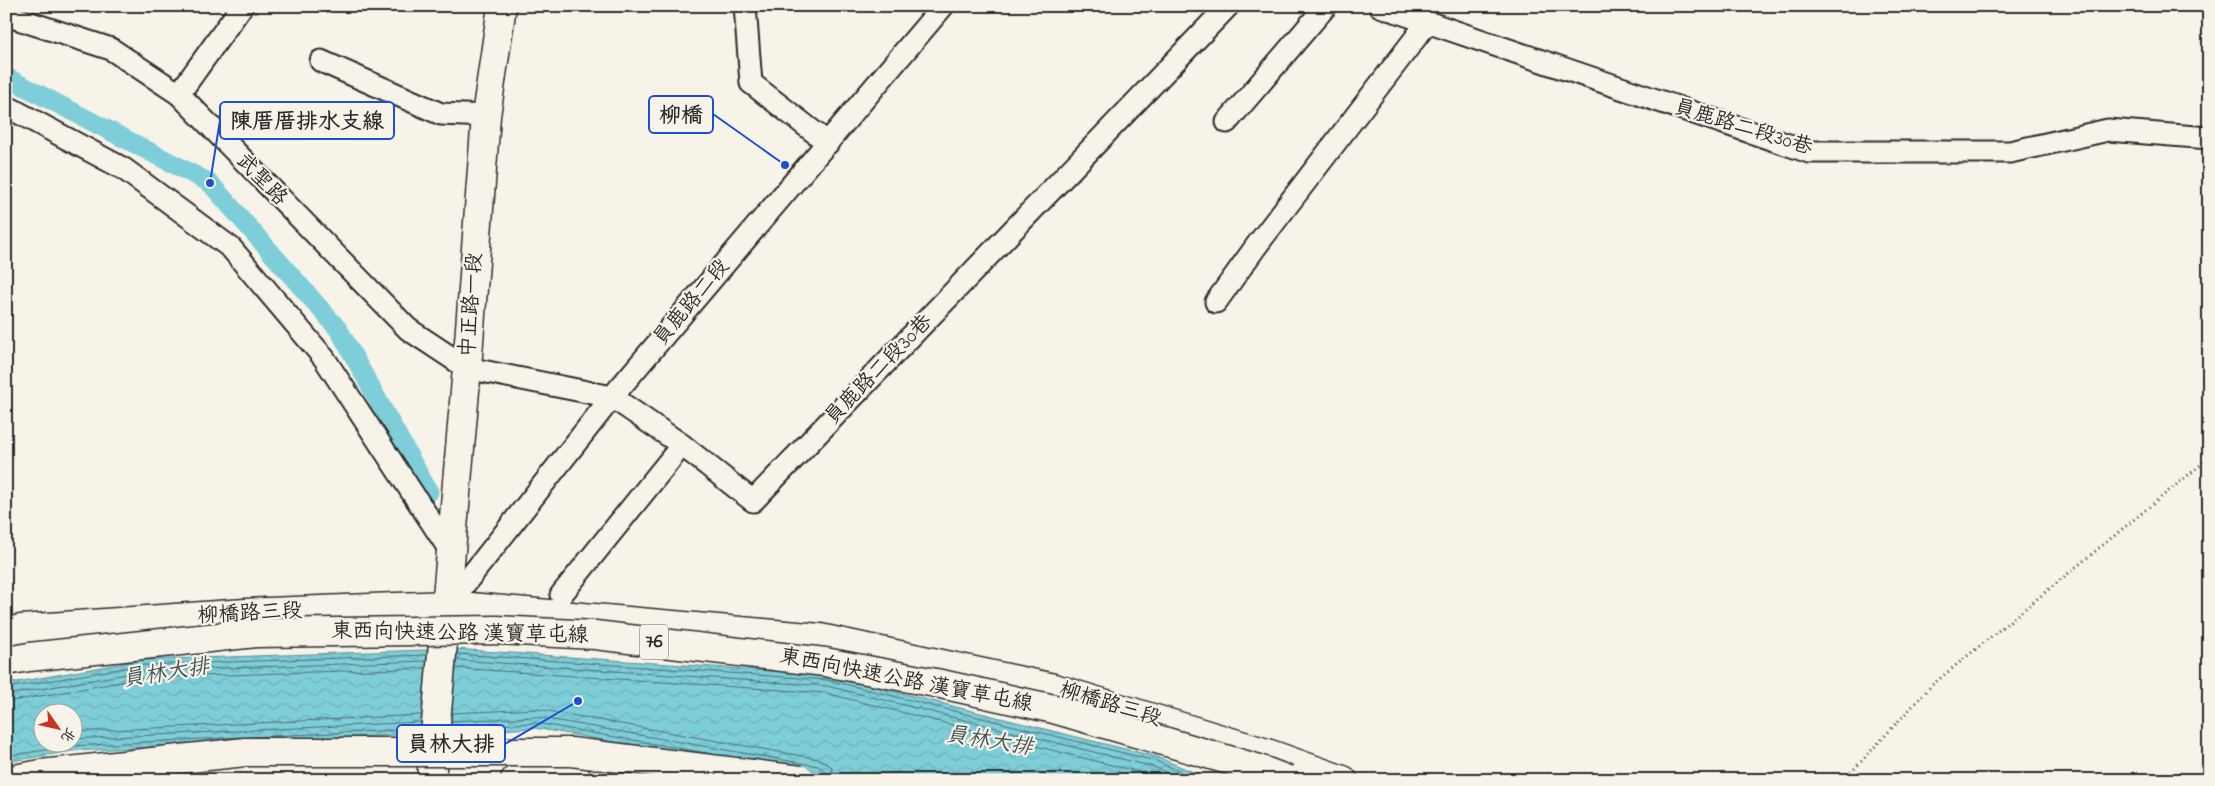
<svg xmlns="http://www.w3.org/2000/svg" width="2215" height="786" viewBox="0 0 2215 786" font-family="'Indie Flower','LXGW WenKai TC',sans-serif">
  <style>
    .water { fill: url(#water-waves); stroke: #5d8d93; fill-rule: evenodd }
    .lines { fill: none; stroke-linecap: round; stroke-linejoin: round }
    .shore { stroke: #4c6c71; stroke-width: 1 }
    .canal { stroke: #7eced9; stroke-width: 19 }
    .minor-casing { stroke: #2b2b2b; stroke-width: 25 }
    .major-casing { stroke: #2b2b2b; stroke-width: 31 }
    .path { stroke: #2b2b2b; stroke-width: 3; stroke-dasharray: 1 4; stroke-linecap: butt }
    .minor { stroke: #f7f3e8; stroke-width: 21 }
    .major { stroke: #f7f3e8; stroke-width: 28 }
    .highway-bridge-casing { stroke: #2b2b2b; stroke-width: 31; stroke-linecap: butt }
    .highway-bridge { stroke: #f7f3e8; stroke-width: 28 }
    .labels { text-anchor: middle; dominant-baseline: central; stroke-width: 4.5; stroke-linejoin: round; paint-order: stroke }
    .shield { fill: #f7f3e8; stroke: #686764; stroke-width: 1 }
    .shield-label { font-size: 20px; font-weight: bold; fill: #2b2b2b }
    .street-label { font-size: 21px; fill: #2b2b2b; stroke: #f7f3e8 }
    .water-label { font-size: 22px; font-style: italic; fill: #405456; stroke: #f7f3e8 }
    .leader { fill: none; stroke: #1d4ed8; stroke-width: 2 }
    .callout-dot { fill: #1d4ed8; stroke: #f7f3e8; stroke-width: 2 }
    .callout { fill: #f7f3e8; stroke: #1d4ed8; stroke-width: 2 }
    .callout-label { font-size: 22px; text-anchor: middle; font-weight: bold; fill: #2b2b2b }
  </style>
  <defs>
    <pattern id="water-waves" width="16" height="10" patternUnits="userSpaceOnUse" patternTransform="scale(1.25)"><rect width="16" height="10" fill="#7eced9"/><path d="M0 5q4-4 8 0t8 0" fill="none" stroke="#6db1ba"/></pattern>
  </defs>
  <rect width="100%" height="100%" fill="#f7f3e8"/>
  <filter id="ink" filterUnits="userSpaceOnUse"><feTurbulence type="fractalNoise" baseFrequency=".02" numOctaves="2"/><feDisplacementMap in="SourceGraphic" scale="10" xChannelSelector="R" yChannelSelector="G"/><feConvolveMatrix kernelMatrix="1 2 1 2 8 2 1 2 1" color-interpolation-filters="sRGB"/></filter>
  <g filter="url(#ink)">
    <path class="water" d="M 454,649 L 828,675 L 1157,757 L 1213,780 L 829,780 L 535,728 L 72,751 L 6,762 L 6,684 L 142,660 ZM 42,714 L 72,714 L 72,744 L 42,744 Z"/>
    <g class="lines">
      <g class="shore">
        <polyline points="457,654 828,680 1156,761 1200,780"/>
        <polyline points="457,660 827,686 1154,767 1184,780"/>
        <polyline points="456,668 825,693 1151,775 1164,780"/>
        <polyline points="6,688 143,665 427,655"/>
        <polyline points="6,695 144,671 426,661"/>
        <polyline points="6,702 144,678 426,668"/>
        <polyline points="452,713 537,709 819,759 831,766 835,780"/>
        <polyline points="451,721 536,717 818,766 825,771 827,780"/>
        <polyline points="451,727 536,723 712,754"/>
        <polyline points="72,732 422,715"/>
        <polyline points="249,737 420,729"/>
        <polyline points="72,739 421,722"/>
        <polyline points="6,756 72,746 240,737"/>
      </g>
      <polyline class="canal" points="6,77 210,183 339,330 429,492"/>
      <g class="minor-casing">
        <g id="minor">
          <polyline points="745,6 751,83 828,143"/>
          <polyline points="1380,6 1809,152 2010,152 2108,130 2209,138"/>
          <polyline points="6,15 111,49 179,94 408,329 467,368 612,397 682,445 753,501 1228,6"/>
          <polyline points="321,61 441,114 486,116"/>
          <polyline points="179,94 242,6"/>
          <polyline points="6,106 124,169 231,248 324,358 451,552"/>
          <polyline points="1227,122 1326,6"/>
          <polyline points="1216,302 1257,245 1427,23"/>
          <polyline points="561,595 682,445"/>
          <polyline points="448,605 612,397 943,6"/>
        </g>
      </g>
      <g class="major-casing">
        <g id="major">
          <polyline points="6,632 21,629 245,613 448,605 820,638 1054,688 1270,754 1343,780"/>
          <polyline points="431,780 467,368 486,116 502,6"/>
          <polyline points="515,780 578,780"/>
        </g>
      </g>
      <polyline class="path" points="1844,780 1932,685 2209,458"/>
      <use href="#minor" class="minor"/>
      <use href="#major" class="major"/>
      <g class="highway-bridge-casing">
        <g id="highway-bridge">
          <polyline points="6,661 29,657 256,633 497,630 595,635 825,662 941,684 1054,709 1259,769 1288,780"/>
          <polyline points="9,780 41,774 245,752 571,752 801,780"/>
        </g>
      </g>
      <use href="#highway-bridge" class="highway-bridge"/>
    </g>
  </g>
  <g class="labels">
    <rect class="shield" x="640" y="624.5" width="28" height="35" rx="4"/>
    <g class="shield-label">
      <text x="654" y="642">76</text>
    </g>
    <g class="street-label">
      <text transform="translate(1743 128) rotate(17)">員鹿路二段30巷</text>
      <text transform="translate(261 180) rotate(46)">武聖路</text>
      <text transform="translate(692 303) rotate(-50)">員鹿路二段</text>
      <text transform="translate(472 305) rotate(-86)">中正路一段</text>
      <text transform="translate(879 370) rotate(-46)">員鹿路二段30巷</text>
      <text transform="translate(250 614) rotate(-3)">柳橋路三段</text>
      <text transform="translate(460 634) rotate(1)">東西向快速公路 漢寶草屯線</text>
      <text transform="translate(906 681) rotate(11)">東西向快速公路 漢寶草屯線</text>
      <text transform="translate(1110 705) rotate(17)">柳橋路三段</text>
    </g>
    <g class="water-label">
      <text transform="translate(166 674) rotate(-9)">員林大排</text>
      <text transform="translate(989 742) rotate(9)">員林大排</text>
    </g>
  </g>
  <path class="leader" d="M785 165L713 114M210 183L220 120M578 701L505 744"/>
  <g class="callout-dot">
    <circle cx="785" cy="165" r="5"/>
    <circle cx="210" cy="183" r="5"/>
    <circle cx="578" cy="701" r="5"/>
  </g>
  <g class="callout">
    <rect x="649" y="96" width="64" height="37" rx="5"/>
    <rect x="220" y="102" width="174" height="37" rx="5"/>
    <rect x="397" y="725" width="108" height="37" rx="5"/>
  </g>
  <g class="callout-label">
    <text x="681" y="122">柳橋</text>
    <text x="307" y="128">陳厝厝排水支線</text>
    <text x="451" y="751">員林大排</text>
  </g>
  <rect width="2215" height="786" fill="none" stroke="#f7f3e8" stroke-width="25"/>
  <rect x="12" y="12" width="2190" height="761" fill="none" stroke="#2b2b2b" stroke-width="2" filter="url(#ink)"/>
  <g transform="translate(58 728) rotate(124)"><circle r="24" fill="#f7f3e8" stroke="#a5a39c"/>
  <path d="M0-4L9 19L0 12L-9 19Z" fill="#c8321e"/>
  <text y="-8" font-size="14" font-weight="bold" text-anchor="middle" fill="#2b2b2b">北</text>
  </g>
</svg>
